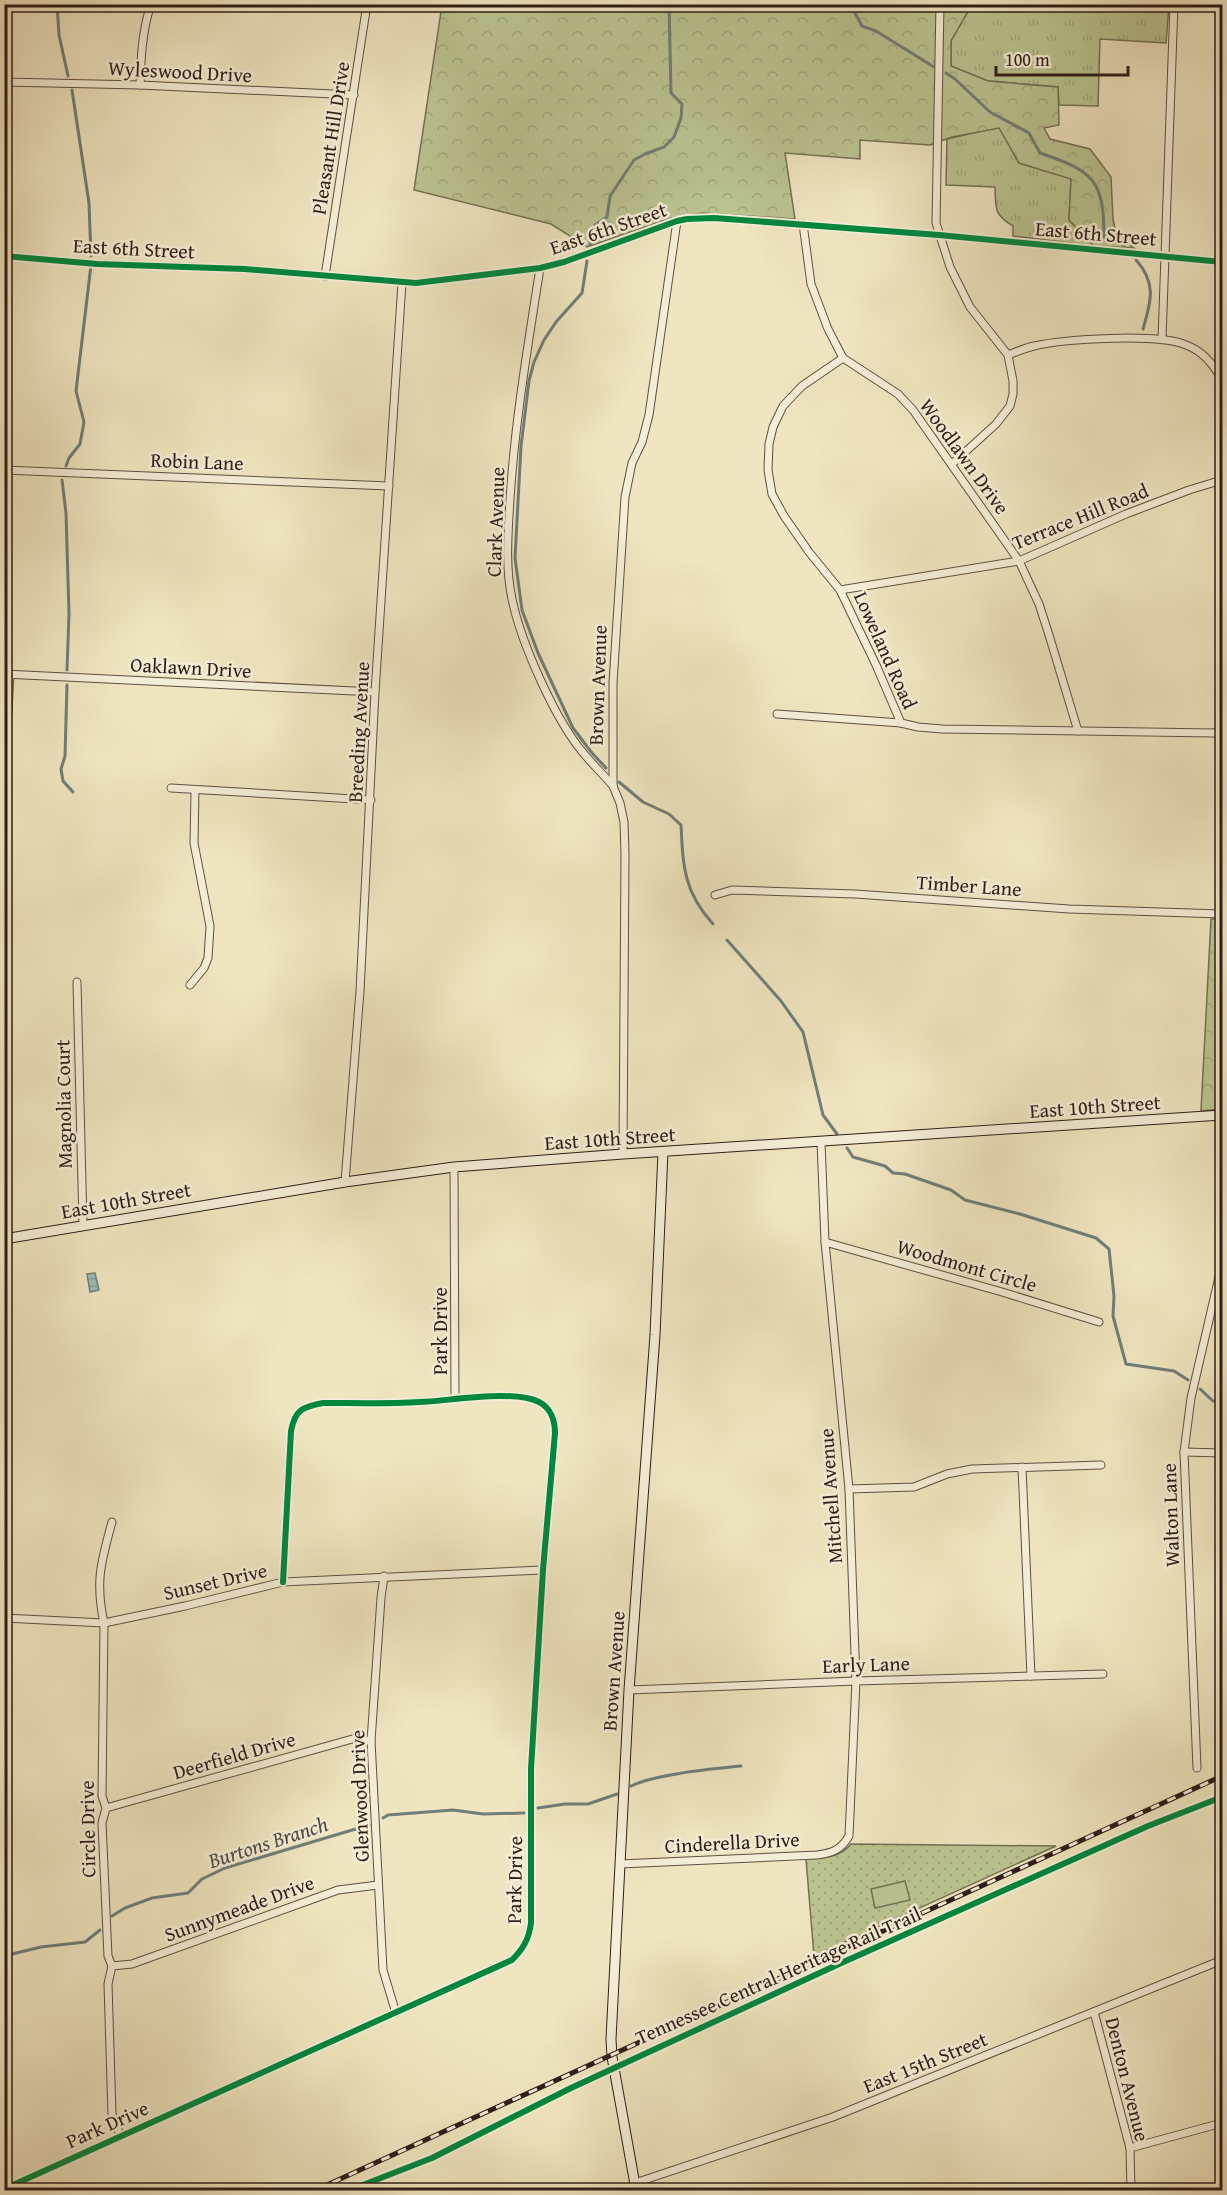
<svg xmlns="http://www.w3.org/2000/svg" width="1227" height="2195" viewBox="0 0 1227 2195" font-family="'Gentium Book Plus',serif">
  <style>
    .grass { fill: url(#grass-tufts); stroke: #757054; stroke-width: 1.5 }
    .forest { fill: url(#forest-crowns); stroke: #757054; stroke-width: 1.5 }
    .park { fill: url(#park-dots); stroke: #757054; stroke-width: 1.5 }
    .garden { fill: #bbc491; stroke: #757054; stroke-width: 1.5 }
    .water { fill: url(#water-rules); stroke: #707e78; stroke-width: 1.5 }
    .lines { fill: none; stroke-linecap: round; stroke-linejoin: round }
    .stream { stroke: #707e78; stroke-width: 3 }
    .street-casing { stroke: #5f4f41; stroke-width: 9 }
    .secondary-casing { stroke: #2f1d17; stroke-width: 11 }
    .street { stroke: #f5eed6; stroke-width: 7 }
    .secondary { stroke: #f5eed6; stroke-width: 9 }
    .rail-casing { stroke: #2f1d17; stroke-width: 5 }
    .rail { stroke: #f5eed6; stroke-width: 3; stroke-dasharray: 9; stroke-linecap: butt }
    .cycleway-casing { stroke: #f5eed6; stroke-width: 10 }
    .cycleway { stroke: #00873e; stroke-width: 6 }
    .labels { text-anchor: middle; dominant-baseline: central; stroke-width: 5; stroke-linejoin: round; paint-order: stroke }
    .street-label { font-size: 20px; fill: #2f1d17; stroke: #f5eed6 }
    .water-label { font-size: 21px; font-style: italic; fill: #4f4d47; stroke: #f5eed6 }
  </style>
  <defs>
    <pattern id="grass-tufts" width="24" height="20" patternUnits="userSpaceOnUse" patternTransform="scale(1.5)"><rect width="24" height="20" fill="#bbc491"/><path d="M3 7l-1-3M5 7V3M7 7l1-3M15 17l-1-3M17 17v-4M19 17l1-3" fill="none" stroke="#a1a87c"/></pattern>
    <pattern id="forest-crowns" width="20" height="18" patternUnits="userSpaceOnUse" patternTransform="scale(1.5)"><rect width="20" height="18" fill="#bbc491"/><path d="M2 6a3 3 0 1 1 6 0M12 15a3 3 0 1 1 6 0" fill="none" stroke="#a1a87c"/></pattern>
    <pattern id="park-dots" width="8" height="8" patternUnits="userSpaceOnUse" patternTransform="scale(1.5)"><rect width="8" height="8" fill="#bbc491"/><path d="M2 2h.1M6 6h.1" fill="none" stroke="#a1a87c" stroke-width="1.8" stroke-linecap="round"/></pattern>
    <pattern id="water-rules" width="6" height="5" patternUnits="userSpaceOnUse" patternTransform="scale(1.5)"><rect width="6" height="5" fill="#9bbeb8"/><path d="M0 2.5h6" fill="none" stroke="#86a39d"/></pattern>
  </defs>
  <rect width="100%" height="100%" fill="#efe5c0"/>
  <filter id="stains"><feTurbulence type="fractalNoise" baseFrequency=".00333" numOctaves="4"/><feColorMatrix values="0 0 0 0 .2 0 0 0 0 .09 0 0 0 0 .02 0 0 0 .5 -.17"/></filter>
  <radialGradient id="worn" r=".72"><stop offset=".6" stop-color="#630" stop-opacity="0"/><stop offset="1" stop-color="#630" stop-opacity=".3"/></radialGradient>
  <g class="grass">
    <polygon points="962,5 1169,5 1166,43 1100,39 1098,106 1059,105 1058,87 988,81 951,66 951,41 967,13"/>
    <path d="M 999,127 L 1019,163 L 1071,178 L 1069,220 L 1094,246 L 1013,236 L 1013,226 C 993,214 996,208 995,187 L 946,185 L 947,139 Z"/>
  </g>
  <g class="forest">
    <polygon points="442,5 962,5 967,13 951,41 951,66 988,81 1058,87 1059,125 1044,128 1050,139 1090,149 1111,177 1113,219 1116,233 1134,248 1094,246 1069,220 1071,179 1019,163 999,128 952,137 930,145 860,140 860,159 785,153 795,219 703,213 671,218 587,247 551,224 414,190"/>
    <polygon points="1211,919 1222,919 1222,1109 1201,1111"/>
  </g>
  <path class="park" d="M 851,1844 L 1056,1846 L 814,1956 L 806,1859 C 822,1858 840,1858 851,1844 Z"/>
  <polygon class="garden" points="905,1881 910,1900 875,1908 871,1889"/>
  <polygon class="water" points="95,1273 99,1290 90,1292 87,1274"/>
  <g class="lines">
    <g class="stream">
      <polyline points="57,4 59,35 68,76"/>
      <polyline points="857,4 854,11 862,26 876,31 934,67"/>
      <path d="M 946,73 L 955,79 L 990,112 L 1029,133 L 1040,153 C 1093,171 1104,179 1104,237 L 1119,241 L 1124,246"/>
      <polyline points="72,90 89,203 91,256"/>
      <polyline points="590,245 595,225 607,217 610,196 634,160 645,154 664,147 674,137 681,118 682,104 671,93 669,4"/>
      <path d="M 1136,260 C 1157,283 1151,302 1143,329"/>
      <polyline points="587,261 582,293 556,322 544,340 534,362 529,381 521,446 515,558 522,610 538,653 573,728 592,753 606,768"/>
      <polyline points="66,466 69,458 80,444 84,422 76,391 91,265"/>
      <polyline points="62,480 66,513 69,614 67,670"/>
      <polyline points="67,685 65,756 61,769 63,781 73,792"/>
      <path d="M 619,782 L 643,802 L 669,814 L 681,825 C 683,867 684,892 713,924"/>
      <polyline points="727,940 781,1001 803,1032 823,1115 837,1134"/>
      <polyline points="847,1148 853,1157 885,1166 893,1173 905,1174 951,1190 965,1200 1020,1214 1096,1238 1109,1249 1114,1296 1113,1316 1126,1364 1174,1371 1188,1380"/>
      <polyline points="1200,1389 1213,1401 1222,1402"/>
      <path d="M 631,1786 C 656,1774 713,1769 741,1766"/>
      <polyline points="538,1808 565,1804 588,1804 617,1794"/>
      <polyline points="383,1818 388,1815 453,1810 483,1814 524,1813"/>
      <polyline points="112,1916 125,1908 152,1898 188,1893 202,1879 225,1868 369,1825"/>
      <polyline points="4,1956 41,1947 85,1942 100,1930"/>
    </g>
    <g class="street-casing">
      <g id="street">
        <polyline points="940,4 936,223 950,267 970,307 1008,355 1013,381 1013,394 1010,406 996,424 952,464"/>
        <polyline points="4,82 140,85 354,95"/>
        <path d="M 140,85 C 141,57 142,31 151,4"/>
        <polyline points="803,224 811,284 828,329 843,358 898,394 913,410 1019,561 1039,604 1049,635 1078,731"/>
        <polyline points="4,256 97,264 245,269 416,283 540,268 564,262 677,221 687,219 714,218 939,235 1222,262"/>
        <path d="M 540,268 C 528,345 515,421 510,499 C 508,533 505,566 512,599 C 521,643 556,722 585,755 C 594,766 604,775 613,786"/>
        <polyline points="325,276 367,4"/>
        <polyline points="1162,339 1174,4"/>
        <path d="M 1008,355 C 1016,352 1025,348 1034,346 C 1065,339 1158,333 1186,345 C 1203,351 1214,365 1222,380"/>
        <polyline points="843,358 802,386 783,406 773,427 769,444 768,470 772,494 784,516 809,552 840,590 876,665 901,723"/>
        <polyline points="4,470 389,486"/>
        <polyline points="840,590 1019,561 1126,514 1189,490 1222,480"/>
        <polyline points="4,674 375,692"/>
        <polyline points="777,714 901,723 918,727 942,729 1213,733 1222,731"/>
        <polyline points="4,784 10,674"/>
        <polyline points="171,788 371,800"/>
        <polyline points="715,895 732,890 855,894 1069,909 1222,914"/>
        <polyline points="77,982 83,1225"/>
        <polyline points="190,985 204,968 208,958 210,926 194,843 195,790"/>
        <polyline points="623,1154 625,854 624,822 620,803 613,786 613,683 625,497 632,463 642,442 649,415 677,221"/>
        <polyline points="454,1167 455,1398"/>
        <polyline points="345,1182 360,991 375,692 402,283"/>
        <polyline points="825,1242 1002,1292 1099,1322"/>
        <polyline points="1184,1452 1222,1453"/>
        <polyline points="1022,1467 1031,1676"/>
        <polyline points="849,1489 914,1487 947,1474 972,1469 1101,1465"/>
        <path d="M 112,1522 C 101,1562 95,1582 104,1623 L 102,1796 L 106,1808 L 102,1823 L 108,1956 L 112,1966 L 108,1984 L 112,2114 L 120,2135"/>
        <polyline points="384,1576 381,1598 371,1741 383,1970 396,2013"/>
        <polyline points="4,1618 104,1623 185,1606 283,1582 543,1570"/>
        <polyline points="629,1690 856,1681 1103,1674"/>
        <polyline points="1197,1768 1184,1452 1191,1398 1222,1264"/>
        <polyline points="106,1808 356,1738 371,1741"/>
        <path d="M 620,1864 L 817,1855 C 832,1853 841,1850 849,1836 L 856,1681 L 849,1489 L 825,1242 L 821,1142"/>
        <polyline points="112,1966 132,1964 338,1890 378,1885"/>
        <polyline points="1094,2012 1130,2148 1131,2190"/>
        <polyline points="1130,2148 1222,2123"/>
        <polyline points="635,2183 833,2117 1222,1960"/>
        <path d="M 4,2189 L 512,1960 C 523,1949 529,1939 531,1923 L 531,1769 L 543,1570 L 555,1433 C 555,1421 551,1408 539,1402 C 514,1389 449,1401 420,1402 C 388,1404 355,1403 323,1403 C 302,1407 295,1410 291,1431 L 283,1582"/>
      </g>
    </g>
    <g class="secondary-casing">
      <g id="secondary">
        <polyline points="4,1239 345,1182 454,1167 623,1154 1222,1115"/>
        <polyline points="636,2190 612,2057 611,2039 629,1690 655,1335 663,1152"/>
      </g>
    </g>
    <use href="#street" class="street"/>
    <use href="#secondary" class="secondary"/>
    <g class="rail-casing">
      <polyline id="rail" points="316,2190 1222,1776"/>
    </g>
    <use href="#rail" class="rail"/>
    <g class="cycleway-casing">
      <g id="cycleway">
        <polyline points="4,256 97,264 245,269 416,283 540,268 564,262 677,221 687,219 714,218 939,235 1222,262"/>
        <path d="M 4,2189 L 512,1960 C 523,1949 529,1939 531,1923 L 531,1769 L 543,1570 L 555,1433 C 555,1421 551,1408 539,1402 C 514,1389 449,1401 420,1402 C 388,1404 355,1403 323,1403 C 302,1407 295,1410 291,1431 L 283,1582"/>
        <polyline points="350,2190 432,2158 571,2088 839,1964 1148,1826 1222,1797"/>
      </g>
    </g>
    <use href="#cycleway" class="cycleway"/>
  </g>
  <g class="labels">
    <g class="street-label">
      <text transform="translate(180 71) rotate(3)">Wyleswood Drive</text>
      <text transform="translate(330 138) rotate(-81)">Pleasant Hill Drive</text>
      <text transform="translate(608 228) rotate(-19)">East 6th Street</text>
      <text transform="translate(1096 233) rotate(5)">East 6th Street</text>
      <text transform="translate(134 248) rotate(3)">East 6th Street</text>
      <text transform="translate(965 456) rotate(54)">Woodlawn Drive</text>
      <text transform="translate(197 461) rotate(2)">Robin Lane</text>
      <text transform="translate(1080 516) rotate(-22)">Terrace Hill Road</text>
      <text transform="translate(495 522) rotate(-88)">Clark Avenue</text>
      <text transform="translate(886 650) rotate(66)">Loweland Road</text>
      <text transform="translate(191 667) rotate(3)">Oaklawn Drive</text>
      <text transform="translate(597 685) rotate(-88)">Brown Avenue</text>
      <text transform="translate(358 732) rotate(-87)">Breeding Avenue</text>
      <text transform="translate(969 885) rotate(4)">Timber Lane</text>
      <text transform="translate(63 1104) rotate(-91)">Magnolia Court</text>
      <text transform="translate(1095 1106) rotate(-4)">East 10th Street</text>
      <text transform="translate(610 1138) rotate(-4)">East 10th Street</text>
      <text transform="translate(126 1200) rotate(-10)">East 10th Street</text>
      <text transform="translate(967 1265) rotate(16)">Woodmont Circle</text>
      <text transform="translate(439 1331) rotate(-90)">Park Drive</text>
      <text transform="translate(830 1496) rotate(-94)">Mitchell Avenue</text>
      <text transform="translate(1170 1515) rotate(-92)">Walton Lane</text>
      <text transform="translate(215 1581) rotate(-13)">Sunset Drive</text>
      <text transform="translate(866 1664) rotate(-2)">Early Lane</text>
      <text transform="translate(613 1671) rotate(-86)">Brown Avenue</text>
      <text transform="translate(234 1755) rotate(-16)">Deerfield Drive</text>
      <text transform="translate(359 1796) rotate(-92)">Glenwood Drive</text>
      <text transform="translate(87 1829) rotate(-91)">Circle Drive</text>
      <text transform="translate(732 1842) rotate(-3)">Cinderella Drive</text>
      <text transform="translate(514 1880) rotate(-89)">Park Drive</text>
      <text transform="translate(239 1908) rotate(-20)">Sunnymeade Drive</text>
      <text transform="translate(778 1975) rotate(-24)">Tennessee Central Heritage Rail Trail</text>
      <text transform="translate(925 2062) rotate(-22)">East 15th Street</text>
      <text transform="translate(1128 2079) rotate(76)">Denton Avenue</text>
      <text transform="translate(107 2124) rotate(-24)">Park Drive</text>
    </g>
    <g class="water-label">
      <text transform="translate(268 1842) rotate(-18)">Burtons Branch</text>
    </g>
  </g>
  <rect width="1227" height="2195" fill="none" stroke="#efe5c0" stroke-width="24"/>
  <rect x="6" y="6" width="1215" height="2183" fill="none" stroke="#2f1d17" stroke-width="3"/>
  <rect x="12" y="12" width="1203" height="2171" fill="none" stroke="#2f1d17" stroke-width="1.5"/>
  <path d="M996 66v9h132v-9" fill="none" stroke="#2f1d17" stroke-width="3"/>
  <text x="1005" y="66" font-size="18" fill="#2f1d17" stroke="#f5eed6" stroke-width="4.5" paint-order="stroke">100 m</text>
  <rect width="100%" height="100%" filter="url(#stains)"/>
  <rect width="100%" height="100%" fill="url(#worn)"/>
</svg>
